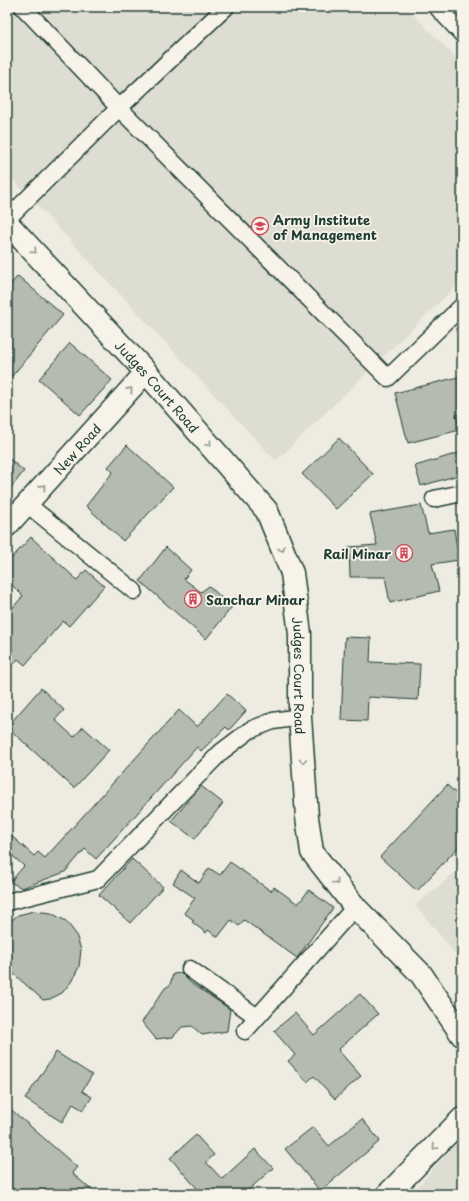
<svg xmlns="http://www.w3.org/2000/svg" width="469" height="1201" viewBox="0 0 469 1201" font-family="'Playpen Sans',sans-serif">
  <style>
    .built { fill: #ddddd2 }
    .building { fill: #b5bbb0; stroke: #1f3d34 }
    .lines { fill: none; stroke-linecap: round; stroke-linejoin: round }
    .minor-casing { stroke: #1f3d34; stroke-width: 19 }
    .major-casing { stroke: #1f3d34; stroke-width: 24 }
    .highway-casing { stroke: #1f3d34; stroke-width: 25 }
    .minor { stroke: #f7f3e8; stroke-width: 16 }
    .major { stroke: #f7f3e8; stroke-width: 21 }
    .highway { stroke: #f7f3e8; stroke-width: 22 }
    .oneway { stroke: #8b988e }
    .labels { text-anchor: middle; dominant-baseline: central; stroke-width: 3.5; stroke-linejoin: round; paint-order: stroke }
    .poi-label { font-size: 13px; font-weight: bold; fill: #1f3d34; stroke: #f7f3e8; text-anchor: start }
    .street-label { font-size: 13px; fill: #1f3d34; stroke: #f7f3e8 }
  </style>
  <rect width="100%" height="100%" fill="#eeece1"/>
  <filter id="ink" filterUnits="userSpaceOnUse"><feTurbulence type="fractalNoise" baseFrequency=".025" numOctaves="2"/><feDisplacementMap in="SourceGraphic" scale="8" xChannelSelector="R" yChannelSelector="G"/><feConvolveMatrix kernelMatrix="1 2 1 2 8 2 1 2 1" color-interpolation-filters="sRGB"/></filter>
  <g filter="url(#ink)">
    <g class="built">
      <polygon points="7,7 406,7 462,64 462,280 276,461 7,173"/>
      <polygon points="462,867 462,962 415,905"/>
      <polygon points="462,1136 462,1194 411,1194"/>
    </g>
    <g class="building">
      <polygon points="18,276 63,315 7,382 7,288"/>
      <polygon points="70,343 112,380 80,415 39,379"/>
      <polygon points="462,376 462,414 456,415 460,430 408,443 395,393"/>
      <polygon points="339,438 373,474 336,509 302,474"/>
      <polygon points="127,445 173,487 123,541 86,506 113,472 108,467"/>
      <polygon points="462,452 462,474 421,486 415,466"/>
      <polygon points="7,457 24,471 7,493"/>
      <polygon points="421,505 428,533 454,529 459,560 432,564 439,591 390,603 385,577 350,577 349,547 377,545 370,514"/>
      <polygon points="31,537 77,580 86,570 104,586 69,626 63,621 25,665 18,659 7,672 7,614 23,596 7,580 7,563"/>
      <polygon points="166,547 191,570 184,579 201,592 209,586 232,607 206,639 140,581"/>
      <polygon points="345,637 371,638 370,662 420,664 418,700 368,697 367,721 341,720"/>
      <polygon points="41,688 64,710 55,720 74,737 83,727 109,750 74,788 7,727"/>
      <polygon points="227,694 246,711 229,730 226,727 201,751 197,747 96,859 85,849 65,872 22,888 10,882 24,866 7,851 7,832 34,856 38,852 45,858 179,710 197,727"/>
      <polygon points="447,785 462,799 462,843 417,891 380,857"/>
      <polygon points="201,786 223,803 195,839 171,821"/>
      <polygon points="132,859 163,887 130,923 99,895"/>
      <polygon points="230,862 271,891 274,887 298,904 309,890 333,908 297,958 244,920 239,926 231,920 218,937 208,930 206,933 192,922 194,920 184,913 195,898 173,883 181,870 199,883 209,868 220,875"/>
      <polygon points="34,911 51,913 66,921 76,934 81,950 79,967 71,982 62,993 50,999 43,1000 7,968 7,924 18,915"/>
      <polygon points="181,973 191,983 230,1009 227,1031 202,1035 192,1026 182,1027 173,1037 156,1039 142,1022 165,988 170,985 173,974"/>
      <polygon points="360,994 378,1014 338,1050 361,1076 335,1099 314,1076 307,1082 288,1061 295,1055 274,1031 295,1013 314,1035"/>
      <polygon points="56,1052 92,1075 82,1091 92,1097 83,1110 73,1104 62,1122 25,1099"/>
      <polygon points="7,1106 77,1167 72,1173 96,1194 7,1194"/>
      <polygon points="362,1119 380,1141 320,1191 285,1149 313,1127 329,1146"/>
      <polygon points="196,1135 214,1155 206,1162 222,1179 255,1149 273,1168 244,1194 202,1194 170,1158"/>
    </g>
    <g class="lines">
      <g class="minor-casing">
        <g id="minor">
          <polyline points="23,7 119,108 226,7"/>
          <polyline points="437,7 462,34"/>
          <polyline points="7,219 119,108 388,378 462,306"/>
          <polyline points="434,499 462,493"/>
          <polyline points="27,504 134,591"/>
          <polyline points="7,902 98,879 221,752 250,730 273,721 300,717"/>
          <polyline points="190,969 257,1017"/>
          <polyline points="245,1031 355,907"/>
        </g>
      </g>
      <g class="major-casing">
        <g id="major">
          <path id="s1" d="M 7,526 L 146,372"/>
        </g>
      </g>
      <g class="highway-casing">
        <g id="highway">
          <path id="s2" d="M 7,223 L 146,372 L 267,511 L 292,573 L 300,634 L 300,717 L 307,817 L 312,852 L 355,907 L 421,974 L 462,1035"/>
          <polyline points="388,1194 462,1119"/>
        </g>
      </g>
      <use href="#minor" class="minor"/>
      <use href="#major" class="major"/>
      <use href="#highway" class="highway"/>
    </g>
    <defs><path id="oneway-chevron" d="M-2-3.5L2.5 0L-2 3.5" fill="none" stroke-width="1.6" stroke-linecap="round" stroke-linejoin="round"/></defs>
    <g class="oneway">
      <use href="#oneway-chevron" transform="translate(34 251) rotate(47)"/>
      <use href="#oneway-chevron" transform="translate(130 390) rotate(-48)"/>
      <use href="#oneway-chevron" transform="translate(209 444) rotate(49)"/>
      <use href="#oneway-chevron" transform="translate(43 487) rotate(-48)"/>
      <use href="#oneway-chevron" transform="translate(282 549) rotate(68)"/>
      <use href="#oneway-chevron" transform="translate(303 761) rotate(86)"/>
      <use href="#oneway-chevron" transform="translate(336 882) rotate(52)"/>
      <use href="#oneway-chevron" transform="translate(435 1147) rotate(135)"/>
    </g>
  </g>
  <defs>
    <g id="university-ring" transform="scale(0.9)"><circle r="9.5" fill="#f7f3e8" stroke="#d1495b" stroke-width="1.5"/><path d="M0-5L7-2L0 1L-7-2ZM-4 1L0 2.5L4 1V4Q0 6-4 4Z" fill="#d1495b"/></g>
    <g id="building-ring" transform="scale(0.9)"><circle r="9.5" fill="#f7f3e8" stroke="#d1495b" stroke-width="1.5"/><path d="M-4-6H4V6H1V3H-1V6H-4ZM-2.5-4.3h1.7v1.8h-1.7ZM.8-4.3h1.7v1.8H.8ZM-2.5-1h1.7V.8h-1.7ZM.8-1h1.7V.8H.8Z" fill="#d1495b"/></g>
  </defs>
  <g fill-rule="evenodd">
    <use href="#university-ring" x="260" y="226"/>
    <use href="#building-ring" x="404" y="553"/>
    <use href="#building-ring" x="193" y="599"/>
  </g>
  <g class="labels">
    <g class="poi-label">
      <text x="273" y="219">Army Institute<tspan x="273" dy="15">of Management</tspan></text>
      <text x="391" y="553" text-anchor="end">Rail Minar</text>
      <text x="206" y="599">Sanchar Minar</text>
    </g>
    <g class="street-label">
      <text stroke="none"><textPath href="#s2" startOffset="222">Judges Court Road</textPath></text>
      <text stroke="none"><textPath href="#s1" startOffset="104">New Road</textPath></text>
      <text stroke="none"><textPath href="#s2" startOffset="558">Judges Court Road</textPath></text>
    </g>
  </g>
  <rect width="469" height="1201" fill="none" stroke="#f7f3e8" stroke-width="24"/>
  <rect x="12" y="12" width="445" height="1177" fill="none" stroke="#1f3d34" stroke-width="1.5" filter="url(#ink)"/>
</svg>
